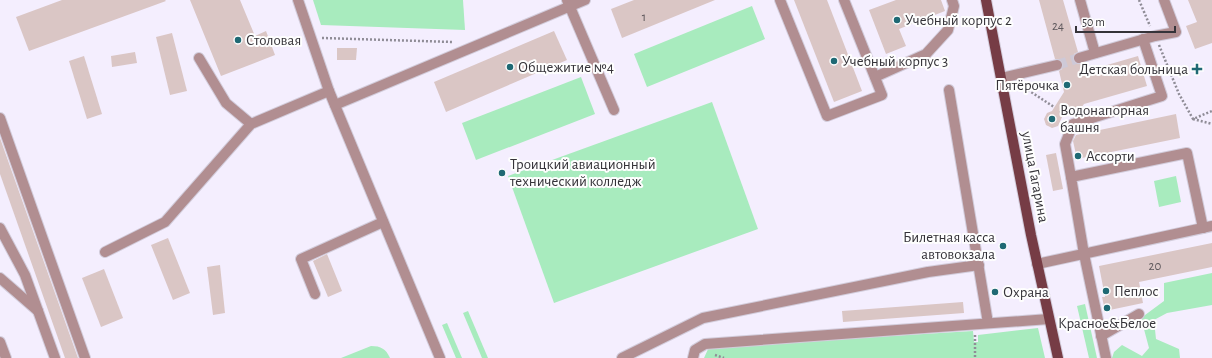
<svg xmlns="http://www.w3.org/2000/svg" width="1212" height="358" viewBox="0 0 1212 358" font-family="'Alegreya Sans',sans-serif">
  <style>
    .green { fill: #a8ebbe }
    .building { fill: #dac6c5 }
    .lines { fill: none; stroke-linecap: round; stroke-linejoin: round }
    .minor-tunnel { stroke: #cec9d7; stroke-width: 10; stroke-dasharray: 10 5; stroke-linecap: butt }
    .minor-casing { stroke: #d2ccdb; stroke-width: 12 }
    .major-casing { stroke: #d2ccdb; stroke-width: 12 }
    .path { stroke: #8f8c96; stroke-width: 2.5; stroke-dasharray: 2 2; stroke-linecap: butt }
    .minor { stroke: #b18e91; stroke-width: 10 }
    .major { stroke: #763c45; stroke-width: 10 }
    .poi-dot { fill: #1f6974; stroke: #fefefe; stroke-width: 1.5 }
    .labels { text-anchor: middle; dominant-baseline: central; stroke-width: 4; stroke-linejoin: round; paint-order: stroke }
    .number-label { font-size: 13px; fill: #5e585c }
    .poi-label { font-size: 15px; fill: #353339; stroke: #fefefe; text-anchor: start }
    .street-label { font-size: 15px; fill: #353339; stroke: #fefefe }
  </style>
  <rect width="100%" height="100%" fill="#f4eefe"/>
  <g class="green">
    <polygon points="313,0 463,0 465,30 321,25"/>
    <polygon points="752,6 765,39 647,87 634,54"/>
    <polygon points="581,77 595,114 476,160 462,123"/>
    <polygon points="712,102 758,229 554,303 508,176"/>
    <polygon points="1176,176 1181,202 1159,207 1154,181"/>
    <polygon points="1212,273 1212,305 1167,313 1154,320 1156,339 1179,349 1180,358 1112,358 1114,352 1122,345 1142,356 1149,348 1141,318 1164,301 1164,283"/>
    <polygon points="1085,304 1097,358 1089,358 1077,306"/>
    <polygon points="468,311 488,358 482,358 463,313"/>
    <polygon points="447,323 462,358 456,358 442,325"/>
    <polygon points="1038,328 1045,358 704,358 709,347 973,331 974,342 978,342 978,335"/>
    <path d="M 371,346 C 381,346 386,349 390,358 L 341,358 Z"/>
  </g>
  <g class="building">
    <polygon points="62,0 165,0 166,1 29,51 16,17"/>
    <polygon points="190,0 240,0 255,36 266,31 275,55 221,76"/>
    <polygon points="634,0 715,0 622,38 611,9"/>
    <polygon points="794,0 827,0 862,91 834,102"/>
    <polygon points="896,0 941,0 945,11 899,29 906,46 886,54 869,10"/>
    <polygon points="1039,0 1063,0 1078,52 1074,54 1073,59 1075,63 1081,64 1083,72 1138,56 1147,86 1084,104 1076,115 1066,108 1058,126 1052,128 1046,125 1044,119 1047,113 1052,111 1064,92 1059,71 1062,69 1063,64 1061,60 1055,59"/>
    <polygon points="1188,0 1212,0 1212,43 1195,49 1186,26 1197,22"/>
    <polygon points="554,31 567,60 446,112 434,82"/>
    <polygon points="172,33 187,91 170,95 156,37"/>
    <polygon points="337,48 357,48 356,60 337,60"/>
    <polygon points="135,52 137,63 112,67 111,56"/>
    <polygon points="84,56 102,114 87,119 69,61"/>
    <polygon points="1176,114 1180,138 1077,159 1073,141 1076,135"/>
    <polygon points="0,138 78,358 65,358 0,174"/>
    <polygon points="1056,153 1063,189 1053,191 1046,155"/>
    <polygon points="168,238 190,293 173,300 151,245"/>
    <polygon points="1212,243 1212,267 1139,282 1143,303 1105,311 1102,297 1105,297 1099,266"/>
    <polygon points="327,254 342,291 328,297 313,261"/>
    <polygon points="220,265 225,313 213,315 207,267"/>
    <polygon points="104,269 123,318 101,327 82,278"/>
    <polygon points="963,302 964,313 843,322 842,311"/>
  </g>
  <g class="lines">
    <polyline class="minor-tunnel" points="1057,65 1079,58"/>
    <g class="minor-casing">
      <g id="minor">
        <polyline points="298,0 329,91 440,358"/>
        <polyline points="567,0 614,110"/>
        <polyline points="780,0 827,116 882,95 844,0"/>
        <polyline points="1080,0 1095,53"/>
        <polyline points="199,58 226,103 251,124"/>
        <polyline points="1079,58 1155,36 1176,32 1164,0"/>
        <polyline points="875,77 926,54 948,30 954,6 952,0"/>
        <polyline points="1001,78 1057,65"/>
        <polyline points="949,90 988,323"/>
        <polyline points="335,105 585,0"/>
        <polyline points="0,118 85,358"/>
        <polyline points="1071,177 1065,144 1073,124 1162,96 1143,39"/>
        <polyline points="0,228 25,275 55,358"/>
        <polyline points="105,252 165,222 251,124 329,91"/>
        <polyline points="1037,264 1212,226"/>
        <polyline points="0,278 38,311"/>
        <polyline points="315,294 301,259 383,222"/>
        <polyline points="1101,336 1139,314"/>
        <polyline points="0,342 6,358"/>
        <polyline points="622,358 703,318 928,272 979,265"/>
        <polyline points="693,358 695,350 705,344 1049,319"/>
        <polyline points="1106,358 1084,254 1071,177 1187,153 1203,228"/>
      </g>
    </g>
    <g class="major-casing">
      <polyline id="major" points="986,0 1031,235 1058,358"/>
    </g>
    <g class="path">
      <polyline points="1139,0 1150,26"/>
      <polyline points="322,38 453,42"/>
      <polyline points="1159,45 1179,94 1193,119 1212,111"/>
      <polyline points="1028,90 1054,107"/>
      <polyline points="1060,111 1066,116"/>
      <polyline points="1193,119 1212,124"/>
      <polyline points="975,335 975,358"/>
      <polyline points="715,355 724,358"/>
    </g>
    <use href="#minor" class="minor"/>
    <use href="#major" class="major"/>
  </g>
  <g class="poi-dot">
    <circle cx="897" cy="20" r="4"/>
    <circle cx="238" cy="40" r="4"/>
    <circle cx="834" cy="61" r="4"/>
    <circle cx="510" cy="67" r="4"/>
    <path d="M1195 63h4v4h4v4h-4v4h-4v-4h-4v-4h4z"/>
    <circle cx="1067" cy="85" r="4"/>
    <circle cx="1052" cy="119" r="4"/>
    <circle cx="1078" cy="156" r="4"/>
    <circle cx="502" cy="173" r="4"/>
    <circle cx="1003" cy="246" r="4"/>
    <circle cx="1106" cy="291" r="4"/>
    <circle cx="995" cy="292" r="4"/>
    <circle cx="1107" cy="308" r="4"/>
  </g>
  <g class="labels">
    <g class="number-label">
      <text x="644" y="17">1</text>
      <text x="1058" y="26">24</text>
      <text x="1155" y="266">20</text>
    </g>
    <g class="poi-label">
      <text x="905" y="20">Учебный корпус 2</text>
      <text x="246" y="40">Столовая</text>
      <text x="842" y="61">Учебный корпус 3</text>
      <text x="518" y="67">Общежитие №4</text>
      <text x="1188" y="69" text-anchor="end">Детская больница</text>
      <text x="1059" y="85" text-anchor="end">Пятёрочка</text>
      <text x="1060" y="110">Водонапорная<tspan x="1060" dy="17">башня</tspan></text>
      <text x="1086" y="156">Ассорти</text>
      <text x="510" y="164">Троицкий авиационный<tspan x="510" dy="17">технический колледж</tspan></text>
      <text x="995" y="237" text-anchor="end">Билетная касса<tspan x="995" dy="17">автовокзала</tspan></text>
      <text x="1114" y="291">Пеплос</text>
      <text x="1003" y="292">Охрана</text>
      <text x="1107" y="323" text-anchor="middle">Красное&amp;Белое</text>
    </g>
    <g class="street-label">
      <text transform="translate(1035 177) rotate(79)">улица Гагарина</text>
    </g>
  </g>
  <path d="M1076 26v6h99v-6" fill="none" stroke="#353339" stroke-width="2"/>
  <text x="1082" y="26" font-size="12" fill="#353339" stroke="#fefefe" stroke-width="3" paint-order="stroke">50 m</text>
</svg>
